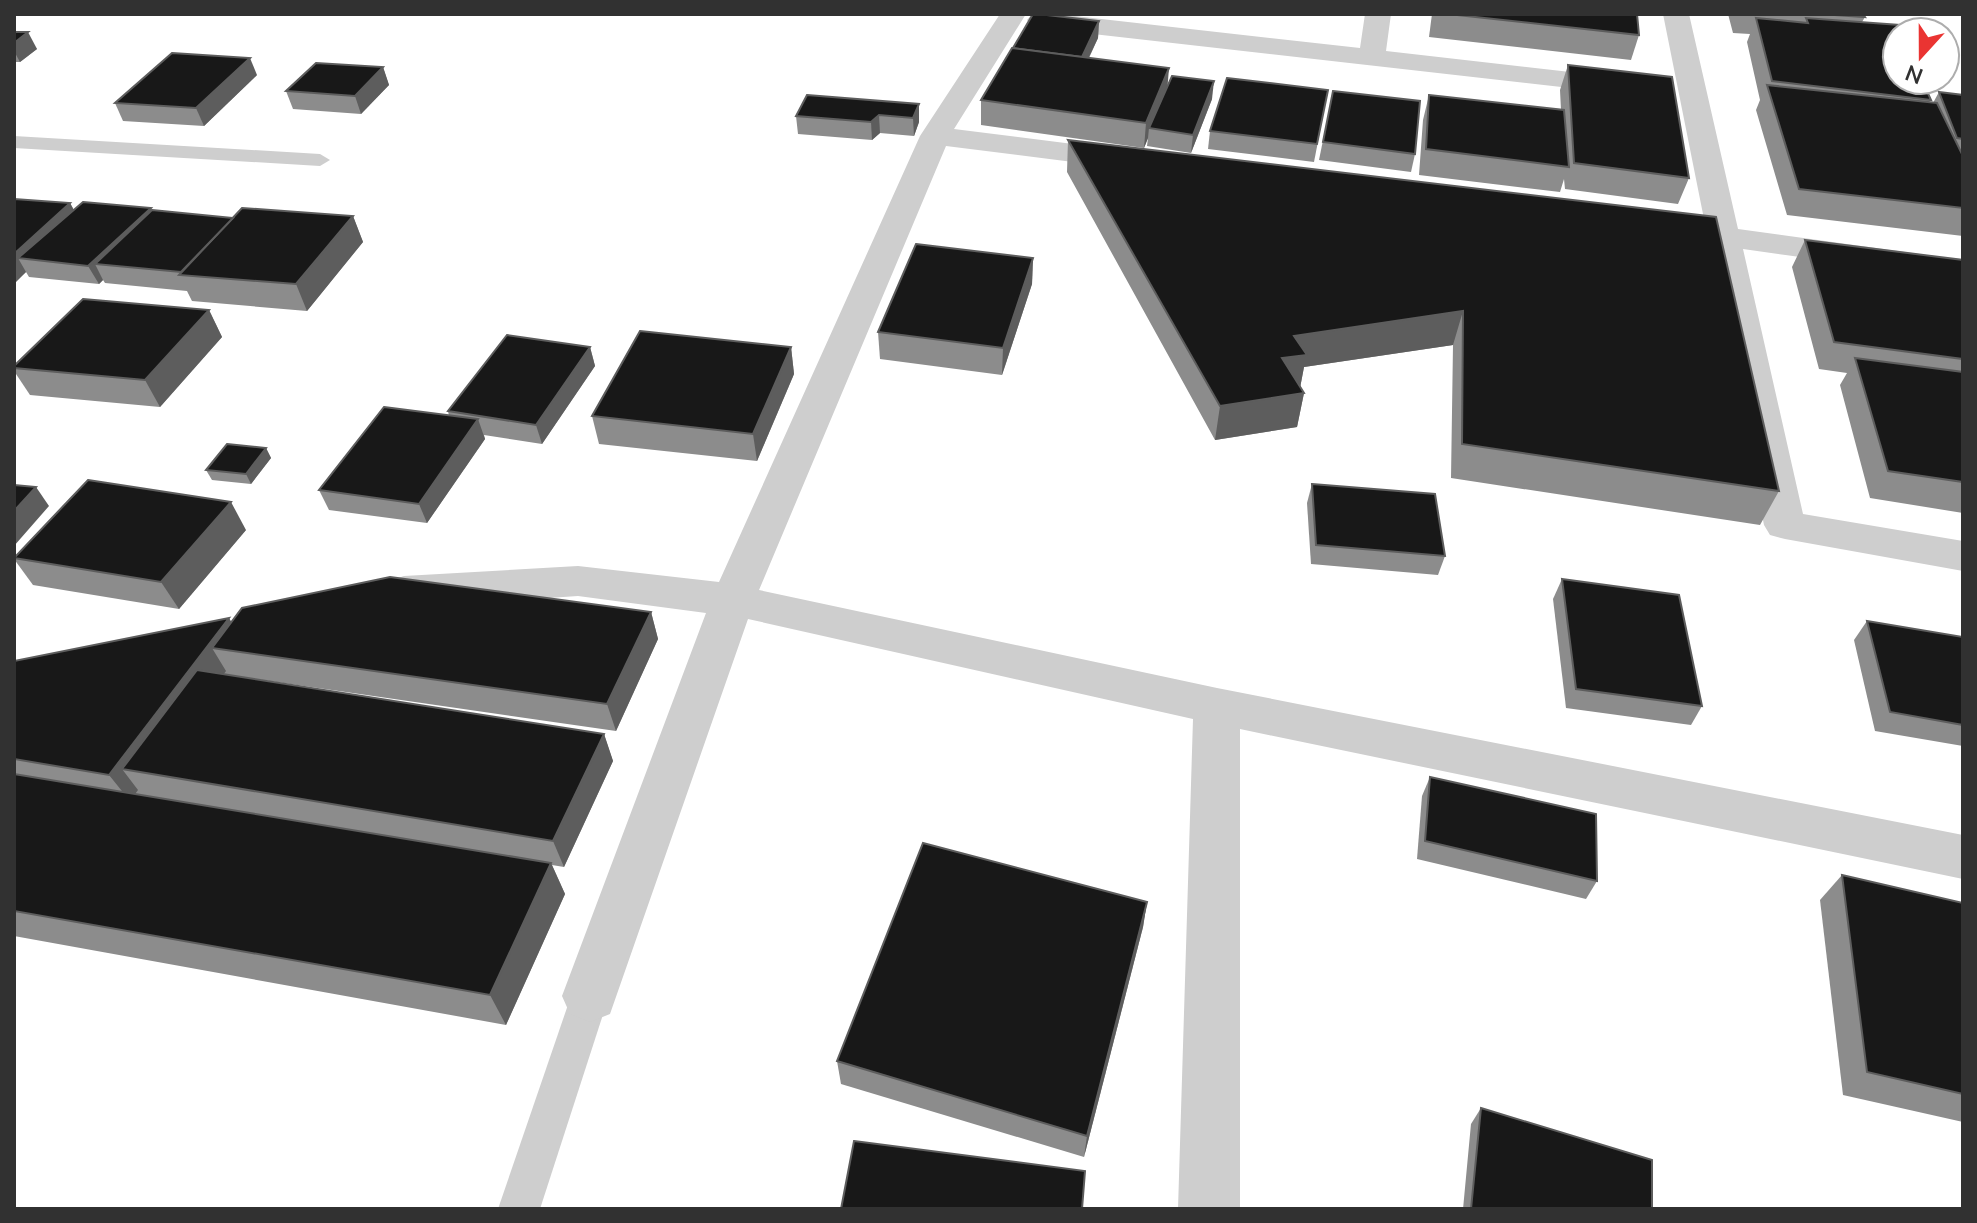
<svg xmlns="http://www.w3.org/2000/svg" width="1977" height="1223" viewBox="0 0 1977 1223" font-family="'Nunito Sans',sans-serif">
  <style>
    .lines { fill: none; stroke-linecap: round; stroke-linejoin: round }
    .service { fill: #cecece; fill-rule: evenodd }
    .minor { fill: #cecece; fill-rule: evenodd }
    .wall { fill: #8c8c8c }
    .shaded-wall { fill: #5d5d5d }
    .building { fill: #181818; stroke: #5d5d5d; stroke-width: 2 }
  </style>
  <rect width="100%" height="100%" fill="#fff"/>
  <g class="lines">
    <g class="service">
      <polygon points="14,136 320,154 330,160 320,166 14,148"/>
      <polygon points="590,979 603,984 609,996 540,1209 498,1209 571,996 577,984"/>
    </g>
    <g class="minor">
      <polygon points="1000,14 1026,14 954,129 1128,151 1139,154 1143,160 1139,166 1128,169 946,146 759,590 1217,688 1963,835 1963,879 1240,729 1240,1209 1178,1209 1193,719 748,619 610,1014 590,1022 570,1014 562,996 706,613 578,596 404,608 389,603 382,592 389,581 404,576 578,566 719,582 920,136"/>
      <polygon points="1032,14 1057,14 1360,48 1365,14 1391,14 1386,51 1623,78 1633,80 1637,86 1633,92 1623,94 1040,28 1031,26 1027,20"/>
      <polygon points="1663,14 1689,14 1738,229 1963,260 1963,280 1743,249 1803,514 1963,541 1963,571 1785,539 1770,535 1764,525 1709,245 1648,235 1644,228 1648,221 1660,218 1705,224"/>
    </g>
  </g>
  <g class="wall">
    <polygon points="1432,14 1637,14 1639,35 1631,60 1429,37"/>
    <polygon points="1728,14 1863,14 1865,17 1862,22 1931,100 1929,102 1933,103 1939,92 1963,95 1963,236 1787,215 1756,110 1760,100 1747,42 1750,34 1733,33"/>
    <polygon points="1099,21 1098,38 1089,58 1168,86 1212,99 1191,153 1147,146 1148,138 1144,148 981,125 981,100"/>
    <polygon points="14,32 37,49 20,62 14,62"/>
    <polygon points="1568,65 1689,178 1678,204 1565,189 1564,179 1560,192 1419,175 1423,120 1429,95 1561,110 1560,90"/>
    <polygon points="383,67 389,85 361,114 293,109 286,91"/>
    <polygon points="257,75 204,126 123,121 115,103"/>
    <polygon points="1328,90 1314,162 1208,149 1210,131"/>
    <polygon points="1333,91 1415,154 1411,172 1319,160"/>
    <polygon points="919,104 919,122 914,136 880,133 872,140 798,134 796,116"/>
    <polygon points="1068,140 1716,217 1779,491 1760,525 1451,478 1453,345 1304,367 1300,388 1304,393 1297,427 1215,440 1067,172"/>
    <polygon points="14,199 70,203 74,210 152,211 233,218 353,216 363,242 307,311 192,301 187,291 105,283 103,280 99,284 29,277 26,272 14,282"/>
    <polygon points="1805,240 1963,260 1963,513 1870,498 1840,385 1847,373 1819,369 1792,267"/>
    <polygon points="1033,258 1032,284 1002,375 880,359 878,332"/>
    <polygon points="209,310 222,337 160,407 30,395 14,371 14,366"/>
    <polygon points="590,347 595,366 542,444 484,435 485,439 427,523 329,510 319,490 449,416 448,411"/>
    <polygon points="791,347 794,374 757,461 599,444 592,416"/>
    <polygon points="266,448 271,458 251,484 212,480 206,470"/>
    <polygon points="1312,484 1445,556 1438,575 1311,564 1307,503"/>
    <polygon points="246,530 179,609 33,585 14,559 14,556"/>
    <polygon points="1562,579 1702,706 1691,725 1566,708 1553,599"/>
    <polygon points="651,612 658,639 616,731 241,677 604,734 613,761 564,867 552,865 565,894 506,1025 14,936 14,661 229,618 231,622"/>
    <polygon points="1867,621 1963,637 1963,746 1875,731 1854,640"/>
    <polygon points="1430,777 1597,881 1586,899 1417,859 1422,796"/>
    <polygon points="1842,875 1963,903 1963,1122 1843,1095 1820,900"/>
    <polygon points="1147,902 1143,927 1084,1157 841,1084 837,1061"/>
    <polygon points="1481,1108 1652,1209 1463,1209 1471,1124"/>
  </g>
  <g class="shaded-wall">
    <polygon points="1099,21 1098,38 1079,78 1080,61"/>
    <polygon points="28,32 37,49 20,62 14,51 14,43"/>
    <polygon points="250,58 257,75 204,126 196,108"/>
    <polygon points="383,67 389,85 361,114 355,96"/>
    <polygon points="1169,68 1167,93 1149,128 1148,138 1144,148 1146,123"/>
    <polygon points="1214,81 1212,99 1191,153 1193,135"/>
    <polygon points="919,104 919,122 914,136 913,118"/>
    <polygon points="879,115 880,133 872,140 871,122"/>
    <polygon points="70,203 80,222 18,258 26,272 15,283 14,254"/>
    <polygon points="151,208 160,227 95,264 103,280 99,284 88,266"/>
    <polygon points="353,216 363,242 307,311 296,284"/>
    <polygon points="1033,258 1032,284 1002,375 1003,348"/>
    <polygon points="209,310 222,337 160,407 145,380"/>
    <polygon points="1463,311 1453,345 1304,367 1300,388 1282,358 1294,336"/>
    <polygon points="590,347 595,366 542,444 536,425"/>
    <polygon points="791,347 794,374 757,461 753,434"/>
    <polygon points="1304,393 1297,427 1215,440 1220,406"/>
    <polygon points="478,419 485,439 427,523 419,504"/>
    <polygon points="266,448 271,458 251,484 246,474"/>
    <polygon points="36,487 49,506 14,546 14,511"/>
    <polygon points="231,502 246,530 179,609 161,582"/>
    <polygon points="651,612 658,639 616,731 607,704"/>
    <polygon points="229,618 245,646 212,648 226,671 150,774 122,769 138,790 130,801 109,775"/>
    <polygon points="604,734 613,761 564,867 553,841"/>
    <polygon points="551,863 565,894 506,1025 490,995"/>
    <polygon points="1147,902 1143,927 1084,1157 1087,1136"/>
  </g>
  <g class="building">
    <polygon points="1033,14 1038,14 1099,21 1082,57 1013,48"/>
    <polygon points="1448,14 1637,14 1639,35"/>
    <polygon points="1820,14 1863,14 1865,17"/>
    <polygon points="1756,18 1808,23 1806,18 1900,25 1903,32 1897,32 1897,80 1922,80 1931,100 1772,81"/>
    <polygon points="14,32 28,32 14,43"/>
    <polygon points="1012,48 1169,68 1146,123 981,100"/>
    <polygon points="172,53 250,58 196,108 115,103"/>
    <polygon points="316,63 383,67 355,96 286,91"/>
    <polygon points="1568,65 1672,77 1689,178 1574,163"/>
    <polygon points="1172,76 1214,81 1193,135 1149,128"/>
    <polygon points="1227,78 1328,90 1317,144 1210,131"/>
    <polygon points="1767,85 1937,103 1963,156 1963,208 1799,189"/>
    <polygon points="1333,91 1420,101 1415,154 1323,142"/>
    <polygon points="1939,92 1963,95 1963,139 1957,138"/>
    <polygon points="807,95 919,104 913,118 879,115 871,122 796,116"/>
    <polygon points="1429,95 1564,110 1569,167 1426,149"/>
    <polygon points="1068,140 1716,217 1779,491 1462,444 1463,311 1294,336 1307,355 1282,358 1304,393 1220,406"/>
    <polygon points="14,199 70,203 14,254"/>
    <polygon points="83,202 151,208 88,266 18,258"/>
    <polygon points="242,208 353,216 296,284 179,275"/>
    <polygon points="152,210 233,218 181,272 95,264"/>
    <polygon points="1805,240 1963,260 1963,359 1834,342"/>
    <polygon points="916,244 1033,258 1003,348 878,332"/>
    <polygon points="83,299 209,310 145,380 14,368 14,366"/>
    <polygon points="640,331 791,347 753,434 592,416"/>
    <polygon points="507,335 590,347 536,425 448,411"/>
    <polygon points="1855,358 1963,372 1963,482 1888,471"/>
    <polygon points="384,407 478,419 419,504 319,490"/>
    <polygon points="227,444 266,448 246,474 206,470"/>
    <polygon points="88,480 231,502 161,582 14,558"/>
    <polygon points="1312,484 1435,494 1445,556 1316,545"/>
    <polygon points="14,485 36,487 14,511"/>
    <polygon points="390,577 651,612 607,704 212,648 242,608"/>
    <polygon points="1562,579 1679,595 1702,706 1576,689"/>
    <polygon points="229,618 109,775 14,759 14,661"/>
    <polygon points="1867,621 1963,637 1963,725 1890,712"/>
    <polygon points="197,670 604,734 553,841 122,769"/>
    <polygon points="14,774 551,863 490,995 14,911"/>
    <polygon points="1430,777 1596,814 1597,881 1425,841"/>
    <polygon points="923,843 1147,902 1087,1136 837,1061"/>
    <polygon points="1842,875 1963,903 1963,1094 1867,1072"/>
    <polygon points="1481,1108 1652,1160 1652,1209 1471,1209"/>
    <polygon points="854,1141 1085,1171 1082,1209 841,1209"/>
  </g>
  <rect width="1977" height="1223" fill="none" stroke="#313131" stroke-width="32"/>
  <g transform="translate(1921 56) rotate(201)"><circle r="38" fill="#ffffff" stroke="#adadad" stroke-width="2"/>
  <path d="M0-6L14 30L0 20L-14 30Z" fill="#ea3432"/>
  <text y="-12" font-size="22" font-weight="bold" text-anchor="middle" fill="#313131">N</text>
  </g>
</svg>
